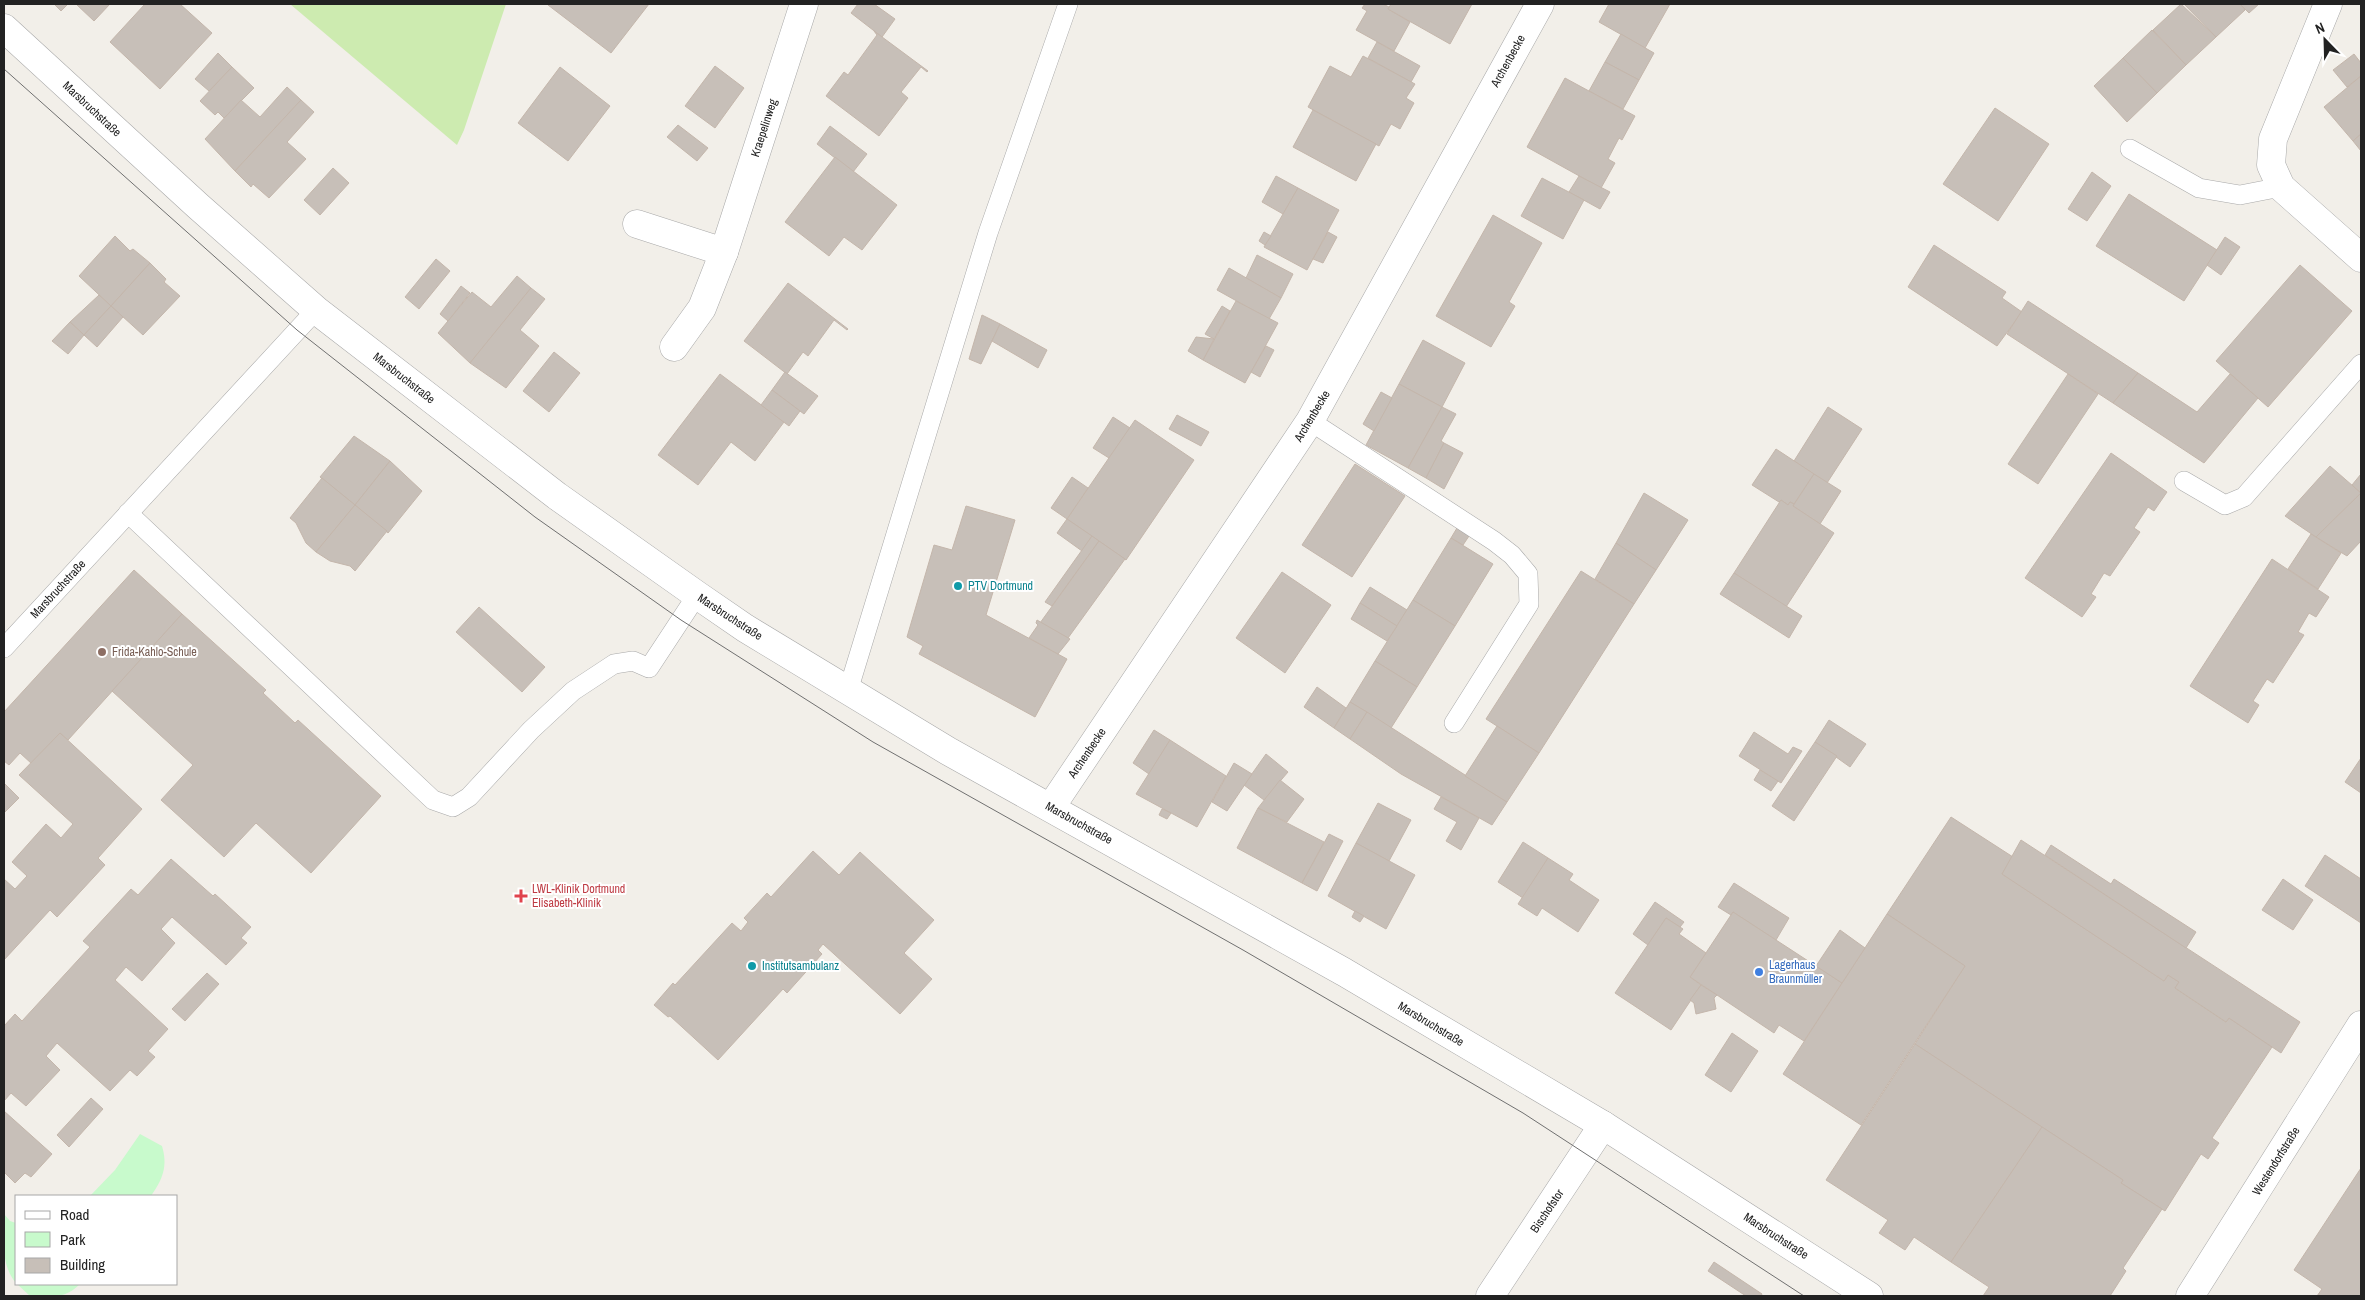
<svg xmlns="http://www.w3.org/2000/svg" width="2365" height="1300" viewBox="0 0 2365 1300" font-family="'Archivo Narrow',sans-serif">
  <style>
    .grass { fill: #cdebb0 }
    .park { fill: #c8facc }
    .building { fill: #c7bfb8; stroke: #c4b6ab }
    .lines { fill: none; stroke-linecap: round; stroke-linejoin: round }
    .service-casing { stroke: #a9a9a9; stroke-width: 20 }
    .minor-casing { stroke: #a9a9a9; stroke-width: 29 }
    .tertiary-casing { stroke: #a9a9a9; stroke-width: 29 }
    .service { stroke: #fff; stroke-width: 19 }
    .minor { stroke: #fff; stroke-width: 28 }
    .tertiary { stroke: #fff; stroke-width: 28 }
    .tram { stroke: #707070; stroke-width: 1 }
    .culture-dot { fill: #0f9aa8; stroke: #fff; stroke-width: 2 }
    .education-dot { fill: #8d6e63; stroke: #fff; stroke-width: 2 }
    .health-dot { fill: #e0444e; stroke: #fff; stroke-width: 2 }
    .shop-dot { fill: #3f7fe0; stroke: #fff; stroke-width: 2 }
    .labels { text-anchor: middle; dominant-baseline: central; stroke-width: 4; stroke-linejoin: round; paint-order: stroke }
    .street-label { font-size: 12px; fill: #222; stroke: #fff }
    .culture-label { font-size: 12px; fill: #0d838f; stroke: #fff; text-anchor: start }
    .education-label { font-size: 12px; fill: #785e54; stroke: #fff; text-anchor: start }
    .health-label { font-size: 12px; fill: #be3a42; stroke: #fff; text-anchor: start }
    .shop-label { font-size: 12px; fill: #366cbe; stroke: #fff; text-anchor: start }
  </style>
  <rect width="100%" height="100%" fill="#f2efe9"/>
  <polygon class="grass" points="290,4 506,4 464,130 457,145"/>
  <g class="park">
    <path d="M 140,1134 L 162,1146 C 168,1166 163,1179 151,1196 L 90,1196 L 115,1170 Z"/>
    <path d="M 4,1214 L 10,1221 L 16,1223 L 16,1283 C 0,1264 4,1238 4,1214 Z"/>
    <path d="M 17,1284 L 80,1284 C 64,1300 52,1296 30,1296 Z"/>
  </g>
  <g class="building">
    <polygon points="54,4 68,4 61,11"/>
    <polygon points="76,4 110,4 94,21"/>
    <polygon points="145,4 180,4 212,33 160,89 110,42"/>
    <polygon points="550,4 649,4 611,53 548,5"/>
    <polygon points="858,4 874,4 895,19 882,37 851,13"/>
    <polygon points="1365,4 1383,4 1389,7 1388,9 1410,22 1394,51 1356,30 1367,11 1362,8"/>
    <polygon points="1391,4 1472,4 1450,44 1388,9"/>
    <polygon points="1609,4 1670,4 1645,48 1599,22"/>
    <polygon points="2181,4 2216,37 2186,65 2153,30"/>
    <polygon points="2184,4 2240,4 2245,10 2216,37"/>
    <polygon points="2240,4 2259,4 2249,13"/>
    <polygon points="2152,30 2186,65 2157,93 2123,58"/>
    <polygon points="874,31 928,71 927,72 921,67 901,92 908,98 879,136 826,96 844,72 848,75 877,35"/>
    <polygon points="1621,34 1654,53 1639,80 1605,62"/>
    <polygon points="1377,42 1420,66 1411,82 1368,58"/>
    <polygon points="218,53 232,67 209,91 195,79"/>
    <polygon points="2354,54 2361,63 2361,76 2347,87 2333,70"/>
    <polygon points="1363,56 1415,84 1406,98 1414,103 1400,129 1391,124 1379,146 1308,107 1330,66 1351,77"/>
    <polygon points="2123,58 2157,93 2127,122 2094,86"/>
    <polygon points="1605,62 1639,80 1623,109 1589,91"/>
    <polygon points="715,66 744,88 715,128 685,106"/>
    <polygon points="232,67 254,88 224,118 218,112 215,115 200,101"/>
    <polygon points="560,67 610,106 568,161 518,123"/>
    <polygon points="2361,76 2361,134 2353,141 2324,107"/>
    <polygon points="1565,78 1635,116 1622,140 1619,138 1608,159 1615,163 1601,188 1527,147"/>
    <polygon points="287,87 301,100 235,171 205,139 241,100 260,117"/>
    <polygon points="301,100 314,112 287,142 306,159 269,198 253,184 251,187 235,171"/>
    <polygon points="1995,108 2049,144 1998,221 1943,184"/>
    <polygon points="1313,110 1376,144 1356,181 1293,147"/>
    <polygon points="678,125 708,148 697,161 667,137"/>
    <polygon points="830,126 867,154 853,172 817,144"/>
    <polygon points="2361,134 2361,151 2353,141"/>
    <polygon points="835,157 897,205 862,250 844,237 829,256 785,222"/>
    <polygon points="333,168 349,183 320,215 304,200"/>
    <polygon points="2092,172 2111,186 2087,221 2068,209"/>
    <polygon points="1276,176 1298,188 1283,214 1262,202"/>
    <polygon points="1579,176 1610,192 1600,209 1569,192"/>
    <polygon points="1542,178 1584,200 1563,239 1521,216"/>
    <polygon points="1298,188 1339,210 1307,270 1264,247"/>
    <polygon points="2129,194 2217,250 2184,301 2096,246"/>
    <polygon points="1493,215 1542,243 1509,302 1515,306 1491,347 1436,316"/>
    <polygon points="1264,232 1271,236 1265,245 1259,241"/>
    <polygon points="1328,232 1337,237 1323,263 1313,259"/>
    <polygon points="115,236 130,251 133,249 150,263 111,306 79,276"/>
    <polygon points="2225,237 2240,247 2221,275 2207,265"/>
    <polygon points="1934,245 2006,292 2002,298 2022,312 1997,346 1908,287"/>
    <polygon points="1257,255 1293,274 1281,298 1246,278"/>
    <polygon points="436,259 450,271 419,309 405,297"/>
    <polygon points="150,263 166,279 164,282 180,296 143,335 111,306"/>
    <polygon points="2300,265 2352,311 2268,407 2216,361"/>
    <polygon points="1229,268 1281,298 1269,319 1217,290"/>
    <polygon points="517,276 531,288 470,363 438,333 472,292 491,307"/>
    <polygon points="788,283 848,329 847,330 834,320 808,356 803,352 787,374 744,341"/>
    <polygon points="461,286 470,293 448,321 440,314"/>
    <polygon points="531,288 545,299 520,330 539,346 506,388 470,363"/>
    <polygon points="99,295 111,306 84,335 70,322"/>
    <polygon points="1236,301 1278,323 1245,383 1203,360"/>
    <polygon points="2028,301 2138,373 2113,403 2007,334"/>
    <polygon points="111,306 123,317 97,347 84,335"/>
    <polygon points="1222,306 1230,311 1214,339 1205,334"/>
    <polygon points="982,315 1000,324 981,364 969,359"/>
    <polygon points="70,322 84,335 68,354 52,341"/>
    <polygon points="1000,324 1047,350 1038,368 992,341"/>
    <polygon points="1196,337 1214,339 1203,360 1188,351"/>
    <polygon points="1423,340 1465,363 1442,407 1399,384"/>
    <polygon points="1266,346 1274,350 1260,377 1251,372"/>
    <polygon points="554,352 580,373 549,412 523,391"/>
    <polygon points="785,372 818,396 804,414 772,390"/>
    <polygon points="2138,373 2197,412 2230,374 2258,398 2204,463 2113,403"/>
    <polygon points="720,374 784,422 755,461 731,442 698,485 658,455"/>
    <polygon points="2068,374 2098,394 2038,484 2008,464"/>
    <polygon points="1399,384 1442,407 1408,468 1366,445"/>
    <polygon points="772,390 800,411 789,426 761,405"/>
    <polygon points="1381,392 1392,398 1374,431 1363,424"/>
    <polygon points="1442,407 1456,414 1441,441 1444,443 1426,478 1408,468"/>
    <polygon points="1828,407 1862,429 1827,483 1794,461"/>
    <polygon points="1177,415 1209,432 1201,446 1169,429"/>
    <polygon points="1113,417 1130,428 1109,458 1093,448"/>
    <polygon points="1135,420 1194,460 1126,560 1067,519"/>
    <polygon points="354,436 390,461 355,505 320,477"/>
    <polygon points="1444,443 1463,453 1444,489 1426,478"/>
    <polygon points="1776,449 1814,474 1794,504 1790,502 1788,505 1781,500 1779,502 1752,485"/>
    <polygon points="2111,453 2167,492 2154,511 2148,507 2134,528 2140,532 2110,576 2104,573 2091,594 2096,597 2082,617 2025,578"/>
    <polygon points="390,461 422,491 388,533 355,505"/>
    <polygon points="1355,464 1405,496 1352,577 1302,545"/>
    <polygon points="2330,466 2361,493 2316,537 2285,516"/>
    <polygon points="1814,474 1841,491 1820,524 1793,506"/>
    <polygon points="2361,474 2361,493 2352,485"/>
    <polygon points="1072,477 1088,488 1067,519 1051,508"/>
    <polygon points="322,478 355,505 316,552 306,543 296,523 290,518"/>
    <polygon points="1644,493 1688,520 1656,570 1616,543"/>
    <polygon points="2361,493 2361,541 2347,556 2316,537"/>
    <polygon points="1781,500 1788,505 1790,502 1794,504 1793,506 1834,533 1786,607 1734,573"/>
    <polygon points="355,505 387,531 355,571 350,566 330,561 316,552"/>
    <polygon points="966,506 1015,520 986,615 1067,659 1035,717 919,654 923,646 907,637 934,545 952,550"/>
    <polygon points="1067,519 1092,536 1082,551 1057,533"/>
    <polygon points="1457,528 1469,536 1463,545 1451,538"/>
    <polygon points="2311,534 2341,553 2318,589 2288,569"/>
    <polygon points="1092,536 1099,541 1052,606 1045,602"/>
    <polygon points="1451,538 1493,564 1455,626 1413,600"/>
    <polygon points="1099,541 1125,559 1068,638 1040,623"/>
    <polygon points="1616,543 1656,570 1634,604 1595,579"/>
    <polygon points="2272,559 2329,597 2316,617 2309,613 2298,632 2304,635 2273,683 2267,679 2253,701 2259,705 2248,723 2190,686"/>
    <polygon points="134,570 182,614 68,740 60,733 32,764 20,753 9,765 4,761 4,712"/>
    <polygon points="1581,571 1634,604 1539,753 1486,719"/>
    <polygon points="1282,572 1331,605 1285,673 1236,638"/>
    <polygon points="1734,573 1802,616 1789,638 1720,594"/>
    <polygon points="1370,587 1407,610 1397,626 1360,603"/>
    <polygon points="1413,600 1455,626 1417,687 1375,661"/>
    <polygon points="1360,603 1397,626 1387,641 1351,619"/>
    <polygon points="479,607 545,667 522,692 456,632"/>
    <polygon points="182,614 266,690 263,693 295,723 298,720 381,796 311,873 256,823 224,857 161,800 193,765 112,691"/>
    <polygon points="1037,620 1070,639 1058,654 1029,638 1038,625 1036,623"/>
    <polygon points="1375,661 1417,687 1391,728 1350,702"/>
    <polygon points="1317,687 1346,708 1334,728 1304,707"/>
    <polygon points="1350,702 1367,712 1350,739 1334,728"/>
    <polygon points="1367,712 1507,802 1492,825 1401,774 1350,739"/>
    <polygon points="1829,720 1866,744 1850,767 1815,742"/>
    <polygon points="1497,726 1539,753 1507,802 1465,776"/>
    <polygon points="1154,730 1170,740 1149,774 1133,763"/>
    <polygon points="1754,732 1788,754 1793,747 1802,751 1781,783 1739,756"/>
    <polygon points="60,733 142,809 98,858 105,865 57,917 50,910 4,960 4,879 15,889 27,876 12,862 46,824 61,838 73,824 19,775"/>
    <polygon points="1170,740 1226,776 1197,827 1136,794"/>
    <polygon points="1815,742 1837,756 1794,821 1772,806"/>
    <polygon points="1266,754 1288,772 1264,800 1244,785"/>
    <polygon points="2361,758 2361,793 2345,782"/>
    <polygon points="1234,763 1252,774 1227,811 1212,802"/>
    <polygon points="1760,770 1778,781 1771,791 1754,780"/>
    <polygon points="1280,780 1304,799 1287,822 1258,808"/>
    <polygon points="4,783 19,798 4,813"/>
    <polygon points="1441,797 1479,818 1461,850 1446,841 1457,822 1434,809"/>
    <polygon points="1378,803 1411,820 1389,861 1356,843"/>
    <polygon points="1258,808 1324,842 1302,883 1237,848"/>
    <polygon points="1162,809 1171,813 1167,819 1159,815"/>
    <polygon points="1951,817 2013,857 2002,874 2164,981 2168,975 2179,982 2175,988 2226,1022 2229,1018 2272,1047 2212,1138 2219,1143 2208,1159 2201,1154 2165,1211 2121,1183 2123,1180 1915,1044 1965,966 1887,914"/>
    <polygon points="1329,834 1343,841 1317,891 1302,883"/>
    <polygon points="2021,840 2300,1022 2281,1053 2229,1018 2226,1022 2175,988 2179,982 2168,975 2164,981 2002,874"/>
    <polygon points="1523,842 1548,858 1523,898 1498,882"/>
    <polygon points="1356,843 1415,875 1386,929 1328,896"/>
    <polygon points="2051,845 2111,884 2114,879 2196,932 2186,948 2045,855"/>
    <polygon points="813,851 839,875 860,852 934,920 904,953 932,979 900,1014 823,944 818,950 822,954 787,993 783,989 718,1060 670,1016 668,1017 654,1005 673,983 675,985 732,923 741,931 748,922 744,918 767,893 771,897"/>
    <polygon points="2325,855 2361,879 2361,923 2305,886"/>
    <polygon points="1548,858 1573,874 1569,880 1599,900 1578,932 1542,908 1537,916 1518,904"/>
    <polygon points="171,859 213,896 215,894 251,927 241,938 247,943 226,965 172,917 161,929 175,943 142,981 126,967 115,980 168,1029 148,1051 155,1057 137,1076 130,1070 110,1091 57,1043 46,1056 60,1070 26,1106 11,1093 4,1101 4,1026 15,1014 22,1021 90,947 83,941 131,889 138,895"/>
    <polygon points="2283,879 2313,900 2293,930 2262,910"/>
    <polygon points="1734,883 1789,918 1776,940 1733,912 1731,915 1718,907"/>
    <polygon points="1655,902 1684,922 1680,927 1666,918 1648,945 1633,934"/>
    <polygon points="1355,911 1364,916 1360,922 1352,917"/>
    <polygon points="1733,912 1842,983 1804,1041 1779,1025 1774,1033 1690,977"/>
    <polygon points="1887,914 1965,966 1861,1125 1783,1074"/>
    <polygon points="1666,918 1683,929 1679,934 1706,953 1690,977 1701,985 1671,1030 1615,993"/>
    <polygon points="1840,930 1865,948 1842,983 1816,966"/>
    <polygon points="207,973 219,984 185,1021 172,1009"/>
    <polygon points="1701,985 1717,995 1714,998 1716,1009 1696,1014 1694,1003 1690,1000"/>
    <polygon points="1732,1033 1758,1051 1731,1092 1705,1075"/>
    <polygon points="1915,1044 2042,1127 1951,1262 1914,1237 1905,1250 1879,1233 1888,1220 1826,1180"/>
    <polygon points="91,1098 103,1109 69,1147 57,1135"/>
    <polygon points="4,1111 52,1154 31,1177 25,1173 15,1183 4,1172"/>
    <polygon points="2042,1127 2123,1180 2121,1183 2162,1209 2123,1268 2126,1271 2110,1296 1983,1296 1989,1287 1951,1262"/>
    <polygon points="2361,1168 2361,1296 2317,1296 2322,1289 2294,1270"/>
    <polygon points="1714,1262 1762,1294 1761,1296 1746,1296 1708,1271"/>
  </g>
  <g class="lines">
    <g class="service-casing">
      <g id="service">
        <polyline points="2130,149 2199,188 2240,195 2281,187"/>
        <polyline points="1310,421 1494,541 1512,555 1528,574 1529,604 1454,723"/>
        <polyline points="2184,481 2225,505 2244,497 2361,364"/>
        <polyline points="128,513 433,800 453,807 469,797 531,730 573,691 614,664 633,661 649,668 697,595"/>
        <polyline points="4,648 316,310"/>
        <polyline points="848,691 988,233 1068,4"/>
      </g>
    </g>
    <g class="minor-casing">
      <g id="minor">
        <polyline points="2328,4 2273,139 2271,165 2281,187 2361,258"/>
        <polyline points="637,224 724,252"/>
        <polyline points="674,347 702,308 724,252 804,4"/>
        <polyline points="1051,807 1310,421 1540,4"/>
        <polyline points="1490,1296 1603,1125"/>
        <polyline points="2190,1296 2361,1025"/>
      </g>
    </g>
    <g class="tertiary-casing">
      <polyline id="tertiary" points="4,28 198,206 316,310 557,496 697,595 745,628 948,751 1344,972 1603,1125 1869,1296"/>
    </g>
    <use href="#service" class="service"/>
    <use href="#minor" class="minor"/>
    <use href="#tertiary" class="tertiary"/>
    <polyline class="tram" points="4,69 297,330 535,517 681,620 873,742 1243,950 1523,1113 1804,1296"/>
  </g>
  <g class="culture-dot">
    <circle cx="958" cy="586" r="5"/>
    <circle cx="752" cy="966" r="5"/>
  </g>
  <circle class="education-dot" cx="102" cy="652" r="5"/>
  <path class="health-dot" d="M518.5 888.5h5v5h5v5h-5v5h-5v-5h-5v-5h5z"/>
  <circle class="shop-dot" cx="1759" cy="972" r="5"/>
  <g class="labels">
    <g class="street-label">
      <text transform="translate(1508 61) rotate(-61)">Archenbecke</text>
      <text transform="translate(92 109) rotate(43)">Marsbruchstraße</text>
      <text transform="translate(764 128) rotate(-72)">Kraepelinweg</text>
      <text transform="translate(404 378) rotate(38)">Marsbruchstraße</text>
      <text transform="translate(1312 416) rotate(-59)">Archenbecke</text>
      <text transform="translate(58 589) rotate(-47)">Marsbruchstraße</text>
      <text transform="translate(730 617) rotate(33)">Marsbruchstraße</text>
      <text transform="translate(1087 753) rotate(-56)">Archenbecke</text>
      <text transform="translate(1079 823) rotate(29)">Marsbruchstraße</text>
      <text transform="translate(1431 1024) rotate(31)">Marsbruchstraße</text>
      <text transform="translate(2276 1161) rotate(-58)">Westendorfstraße</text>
      <text transform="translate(1547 1211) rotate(-56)">Bischofstor</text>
      <text transform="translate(1776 1236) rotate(33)">Marsbruchstraße</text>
    </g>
    <g class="culture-label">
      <text x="968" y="586">PTV Dortmund</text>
      <text x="762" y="966">Institutsambulanz</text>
    </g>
    <g class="education-label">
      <text x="112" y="652">Frida-Kahlo-Schule</text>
    </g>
    <g class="health-label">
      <text x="532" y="889">LWL-Klinik Dortmund<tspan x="532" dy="14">Elisabeth-Klinik</tspan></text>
    </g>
    <g class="shop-label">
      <text x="1769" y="965">Lagerhaus<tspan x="1769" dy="14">Braunmüller</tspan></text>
    </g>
  </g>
  <rect width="2365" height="1300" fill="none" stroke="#222222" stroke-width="10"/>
  <rect x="15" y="1195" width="162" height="90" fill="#ffffff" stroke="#a7a7a7"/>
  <rect x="25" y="1211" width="25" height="8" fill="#ffffff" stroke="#a7a7a7"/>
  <text x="60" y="1220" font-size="15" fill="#222222">Road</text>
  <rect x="25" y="1232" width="25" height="15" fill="#c8facc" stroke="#a7a7a7"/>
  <text x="60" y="1245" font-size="15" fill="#222222">Park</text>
  <rect x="25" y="1258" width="25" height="15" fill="#c7bfb8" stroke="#a7a7a7"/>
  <text x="60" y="1270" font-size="15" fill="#222222">Building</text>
  <g transform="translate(2325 40) rotate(337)" stroke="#ffffff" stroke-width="4" paint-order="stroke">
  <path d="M0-4L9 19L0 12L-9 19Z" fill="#222222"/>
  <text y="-8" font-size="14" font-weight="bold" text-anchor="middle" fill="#222222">N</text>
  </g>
</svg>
